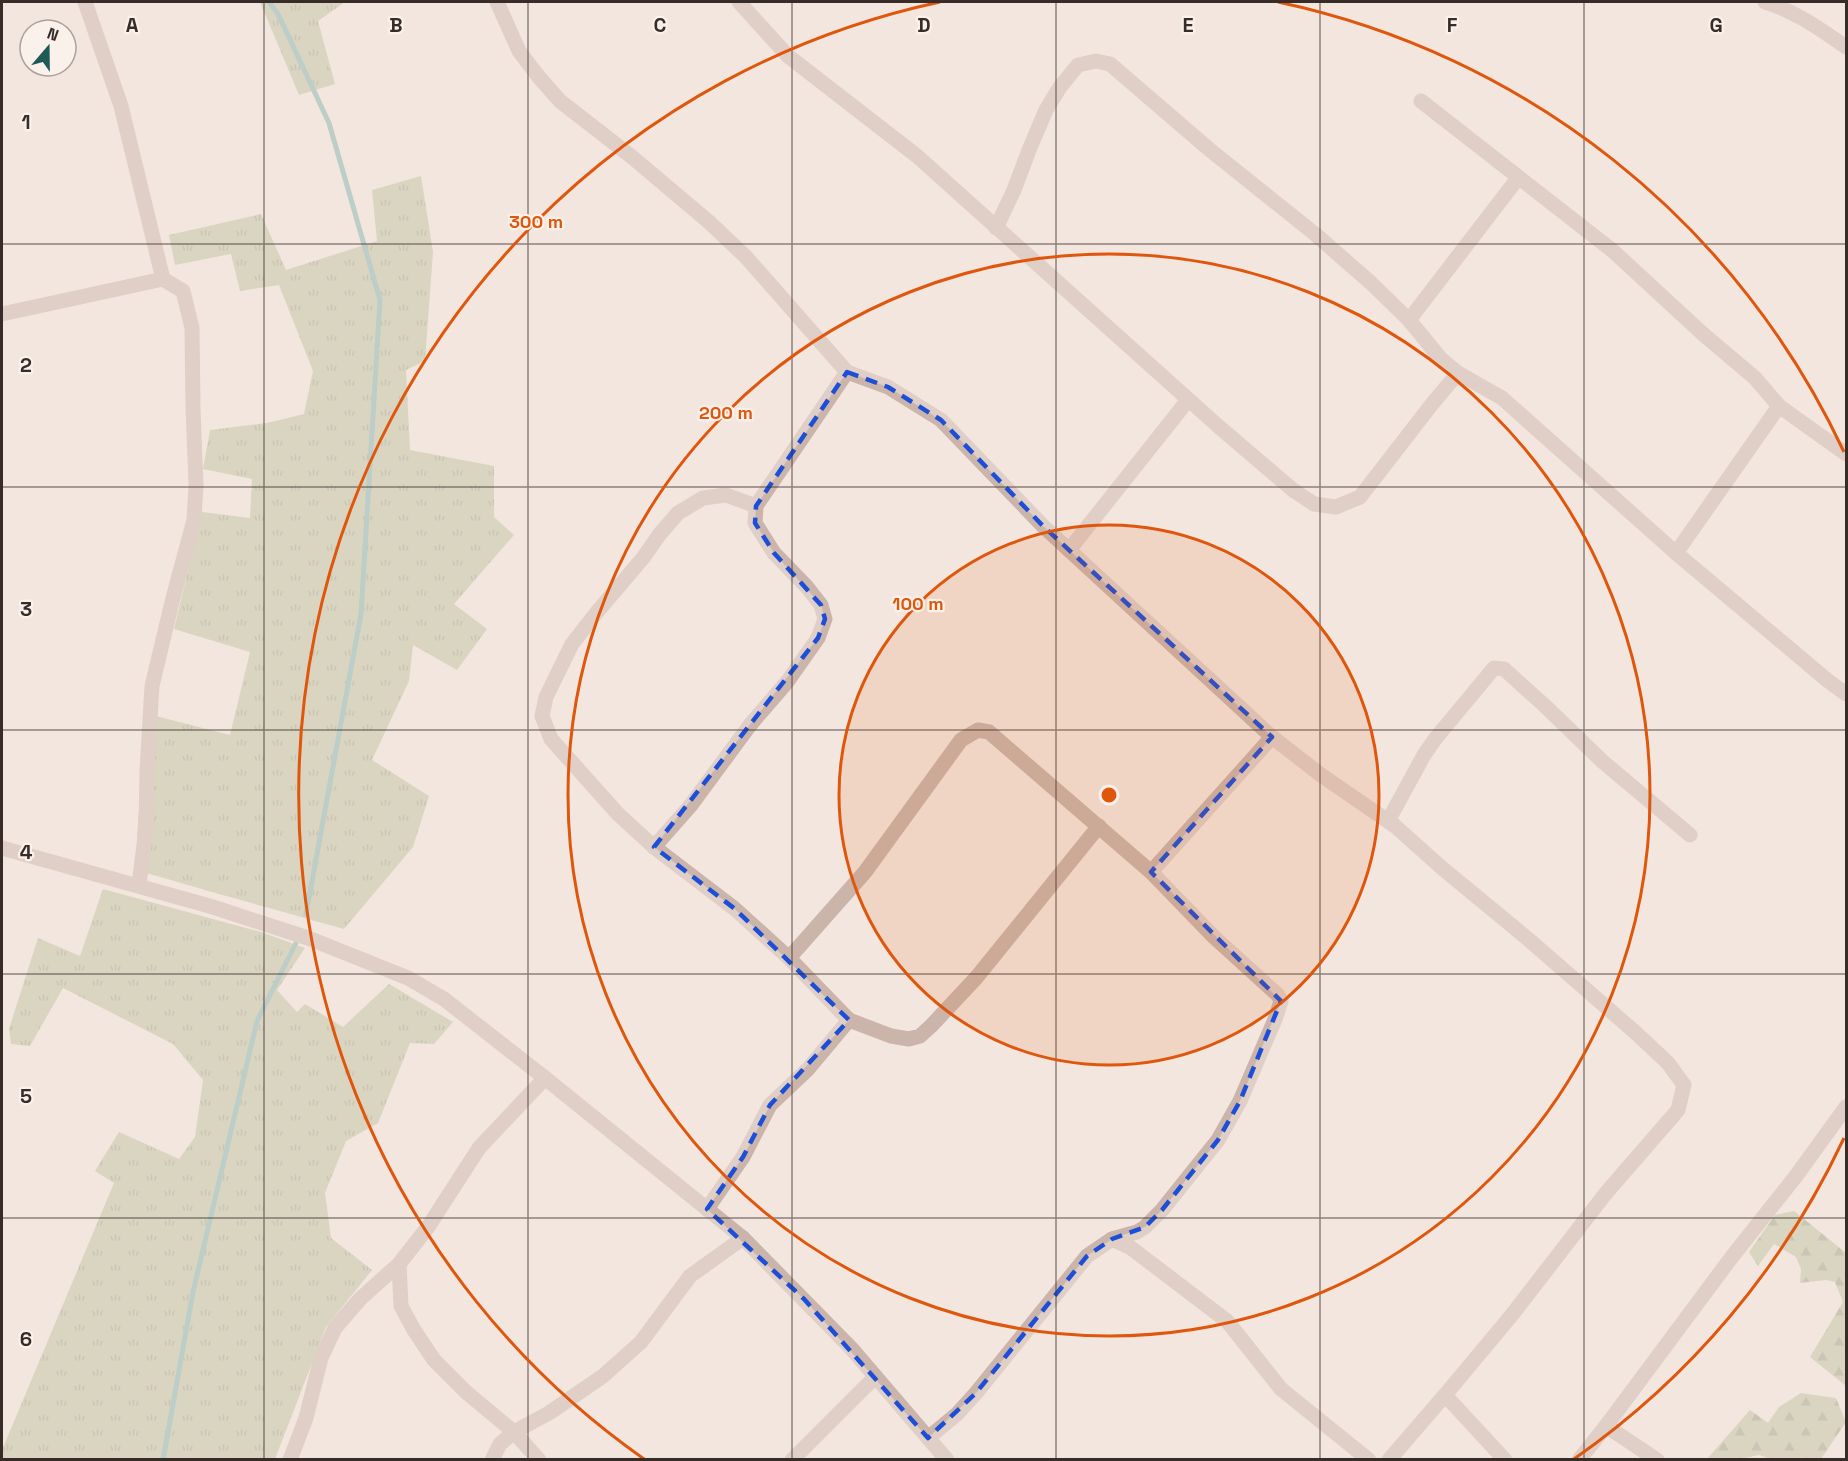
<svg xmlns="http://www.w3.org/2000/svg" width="1848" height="1461" viewBox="0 0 1848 1461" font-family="'Space Grotesk',sans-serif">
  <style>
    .grass { fill: url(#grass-tufts) }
    .forest { fill: url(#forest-firs) }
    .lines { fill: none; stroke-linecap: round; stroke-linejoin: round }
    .stream { stroke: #7db0aa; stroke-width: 5 }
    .minor { stroke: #cbb4aa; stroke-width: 15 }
    .tertiary { stroke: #cbb4aa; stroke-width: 15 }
    .marked { fill: none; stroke: #1d4ed8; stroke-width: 4.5; stroke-dasharray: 12 8; stroke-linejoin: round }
    .grid { fill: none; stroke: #382c29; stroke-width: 1.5; stroke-opacity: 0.55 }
    .ring { fill: none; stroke: #df570d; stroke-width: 3 }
    .grid-label { font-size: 20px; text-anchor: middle; font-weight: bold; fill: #382c29; stroke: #faf1eb; stroke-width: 4.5; stroke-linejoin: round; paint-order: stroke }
    .centre { fill: #df570d; stroke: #faf1eb; stroke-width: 3 }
    .ring-label { font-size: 18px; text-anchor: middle; font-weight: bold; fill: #df570d; stroke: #faf1eb; stroke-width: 4.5; stroke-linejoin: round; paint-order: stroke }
  </style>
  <defs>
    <pattern id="grass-tufts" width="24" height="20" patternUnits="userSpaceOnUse" patternTransform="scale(1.5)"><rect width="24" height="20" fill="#bbc29e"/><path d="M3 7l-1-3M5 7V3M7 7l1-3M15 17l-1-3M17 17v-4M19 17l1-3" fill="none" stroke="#999e81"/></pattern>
    <pattern id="forest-firs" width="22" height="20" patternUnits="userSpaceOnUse" patternTransform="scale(1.5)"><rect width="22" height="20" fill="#bbc29e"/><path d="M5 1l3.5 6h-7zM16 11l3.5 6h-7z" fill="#999e81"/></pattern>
  </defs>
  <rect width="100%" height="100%" fill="#f3e6de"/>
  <g class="grass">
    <polygon points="260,2 345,2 318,21 335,84 299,95"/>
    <polygon points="421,176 433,252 425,361 406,370 410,450 494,466 494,517 514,535 454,604 487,629 457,670 413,645 409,681 372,760 429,796 413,847 344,929 219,894 136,870 138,820 148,714 230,735 250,652 174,629 202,512 250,518 252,479 203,469 210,430 267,423 304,414 313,371 279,285 240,291 231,254 175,265 169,235 261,214 286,270 377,241 372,190"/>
    <polygon points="103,889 261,932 305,948 277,990 297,1012 305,1004 343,1027 389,984 453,1022 434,1044 410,1043 378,1123 346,1141 325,1193 331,1238 372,1270 326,1327 275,1459 2,1460 2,1450 114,1183 95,1171 119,1132 179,1159 195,1137 203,1080 173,1044 63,988 30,1046 11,1044 9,1029 38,938 80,956"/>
  </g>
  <g class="forest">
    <polygon points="1794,1211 1846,1253 1846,1386 1810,1357 1843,1302 1835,1282 1826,1280 1800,1283 1801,1269 1796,1257 1774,1244 1758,1266 1749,1252 1775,1215"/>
    <polygon points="1801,1393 1836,1398 1846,1422 1821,1459 1771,1459 1759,1455 1740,1459 1707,1459 1750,1410 1768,1423 1779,1407"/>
  </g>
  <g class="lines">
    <g class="stream">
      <polyline points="269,2 278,14 329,123 380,300 361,614 306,914"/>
      <polyline points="163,1460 193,1292 257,1021 296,943"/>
    </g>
    <g class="minor">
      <polyline points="85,2 121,106 163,279"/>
      <polyline points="497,2 519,51 538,76 560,101 632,157 709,222 746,257 847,372"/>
      <polyline points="739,2 788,56 917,156 1218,426 1293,490 1314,504 1336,507 1360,497 1432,404 1458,373"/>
      <path d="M 1765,2 C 1795,11 1820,29 1846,47"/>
      <polyline points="1421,101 1613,251 1703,334 1755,378 1779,406 1846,454"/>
      <polyline points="996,228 1014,190 1029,150 1046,110 1060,87 1078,65 1096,61 1110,64 1210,150 1315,234 1371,283 1409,320 1441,359 1458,373 1502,398 1676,553 1827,680 1846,694"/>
      <polyline points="2,314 163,279 183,291 192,328 193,408 196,485 194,520 173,598 152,686 147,770 146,829 139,885"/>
      <polyline points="1409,320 1518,178"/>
      <polyline points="756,506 726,495 703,498 678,513 659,535 643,558 597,612 572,644 546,697 542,716 551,739 618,814 654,847 735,909 789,958 849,1020 891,1036 909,1039 920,1036 931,1026 976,978 1099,826"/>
      <polyline points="1069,550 1188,400"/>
      <polyline points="1676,553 1779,406"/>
      <polyline points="1272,737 1321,775 1395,826 1442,868 1528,939 1636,1033 1668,1063 1684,1085 1678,1110 1606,1193 1511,1316 1445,1395 1505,1460"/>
      <polyline points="1388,821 1424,755 1435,739 1494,668 1504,669 1544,705 1602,761 1690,835"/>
      <polyline points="654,847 691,805 750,725 787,682 818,638 825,619 821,605 807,587 774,553 755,523 756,506 847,372 888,387 941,420 1043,526 1272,737 1151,872"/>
      <polyline points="789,958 865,872 961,740 978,730 989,732 1151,872 1214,937 1278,995 1281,1001 1276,1017 1240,1101 1218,1140 1162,1210 1145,1227 1137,1232 1112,1239 1087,1256 976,1393 957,1414 928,1438"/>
      <polyline points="707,1209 743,1157 770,1105 808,1069 849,1020"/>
      <polyline points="1112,1239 1131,1248 1227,1321 1281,1389 1369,1460"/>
      <polyline points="399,1264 401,1306 414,1330 434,1360 466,1392 514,1432 539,1460"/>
      <polyline points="1606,1426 1657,1460"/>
      <polyline points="290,1460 306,1418 321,1358 335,1328 360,1299 399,1264 428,1227 479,1148 545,1078"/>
      <polyline points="492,1460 500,1444 514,1432 549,1413 603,1376 641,1342 690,1276 743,1238"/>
      <polyline points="792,1460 875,1377"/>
      <polyline points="1389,1460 1445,1395"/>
      <polyline points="1579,1460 1606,1426 1731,1258 1796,1176 1846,1107"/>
    </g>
    <polyline class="tertiary" points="2,848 213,907 308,938 408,978 444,999 545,1078 743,1238 851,1348 947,1460"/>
  </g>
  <path d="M0 0H1848V1461H0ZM 847,372 L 888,387 L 941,420 L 1043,526 L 1272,737 L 1151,872 L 1281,1001 L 1240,1101 L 1218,1140 L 1162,1210 L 1145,1227 L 1112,1239 L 1087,1256 L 976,1393 L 928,1438 L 804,1299 L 707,1209 L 743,1157 L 770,1105 L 849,1020 L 735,909 L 654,847 L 818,638 L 825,619 L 821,605 L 774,553 L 755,523 L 756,506 Z" fill="#f3e6de" fill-opacity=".55" fill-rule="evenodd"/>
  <path class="marked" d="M 847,372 L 888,387 L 941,420 L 1043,526 L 1272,737 L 1151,872 L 1281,1001 L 1240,1101 L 1218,1140 L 1162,1210 L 1145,1227 L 1112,1239 L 1087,1256 L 976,1393 L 928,1438 L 804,1299 L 707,1209 L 743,1157 L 770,1105 L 849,1020 L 735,909 L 654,847 L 818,638 L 825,619 L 821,605 L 774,553 L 755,523 L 756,506 Z"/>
  <path class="grid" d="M 264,2 L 264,1460M 528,2 L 528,1460M 792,2 L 792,1460M 1056,2 L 1056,1460M 1320,2 L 1320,1460M 1584,2 L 1584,1460M 2,244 L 1846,244M 2,487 L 1846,487M 2,730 L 1846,730M 2,974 L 1846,974M 2,1218 L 1846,1218"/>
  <circle cx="1109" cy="795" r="270" fill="#df570d" fill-opacity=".12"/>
  <g class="ring">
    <circle cx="1109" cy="795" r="270"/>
    <circle cx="1109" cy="795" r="541"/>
    <path d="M1844 1138A811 811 0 0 1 1574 1459M644 1459A811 811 0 0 1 940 2M1278 2A811 811 0 0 1 1844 452"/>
  </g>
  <g class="grid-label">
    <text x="132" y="32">A</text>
    <text x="396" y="32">B</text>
    <text x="660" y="32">C</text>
    <text x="924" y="32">D</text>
    <text x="1188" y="32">E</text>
    <text x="1452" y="32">F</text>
    <text x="1716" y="32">G</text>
    <text x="26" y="129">1</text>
    <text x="26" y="372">2</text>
    <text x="26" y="616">3</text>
    <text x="26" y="859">4</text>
    <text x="26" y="1103">5</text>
    <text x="26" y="1346">6</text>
  </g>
  <circle cx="1109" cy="795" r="9" class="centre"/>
  <g class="ring-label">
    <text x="536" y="228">300 m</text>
    <text x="726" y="419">200 m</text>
    <text x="918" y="610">100 m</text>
  </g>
  <rect width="1848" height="1461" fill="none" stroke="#382c29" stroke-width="6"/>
  <g transform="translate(48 48) rotate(20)"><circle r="28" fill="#faf1eb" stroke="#aca29d" stroke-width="1.5"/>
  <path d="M0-4.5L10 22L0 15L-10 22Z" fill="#1f5a55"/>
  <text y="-9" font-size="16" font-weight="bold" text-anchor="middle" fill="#382c29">N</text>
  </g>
</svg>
